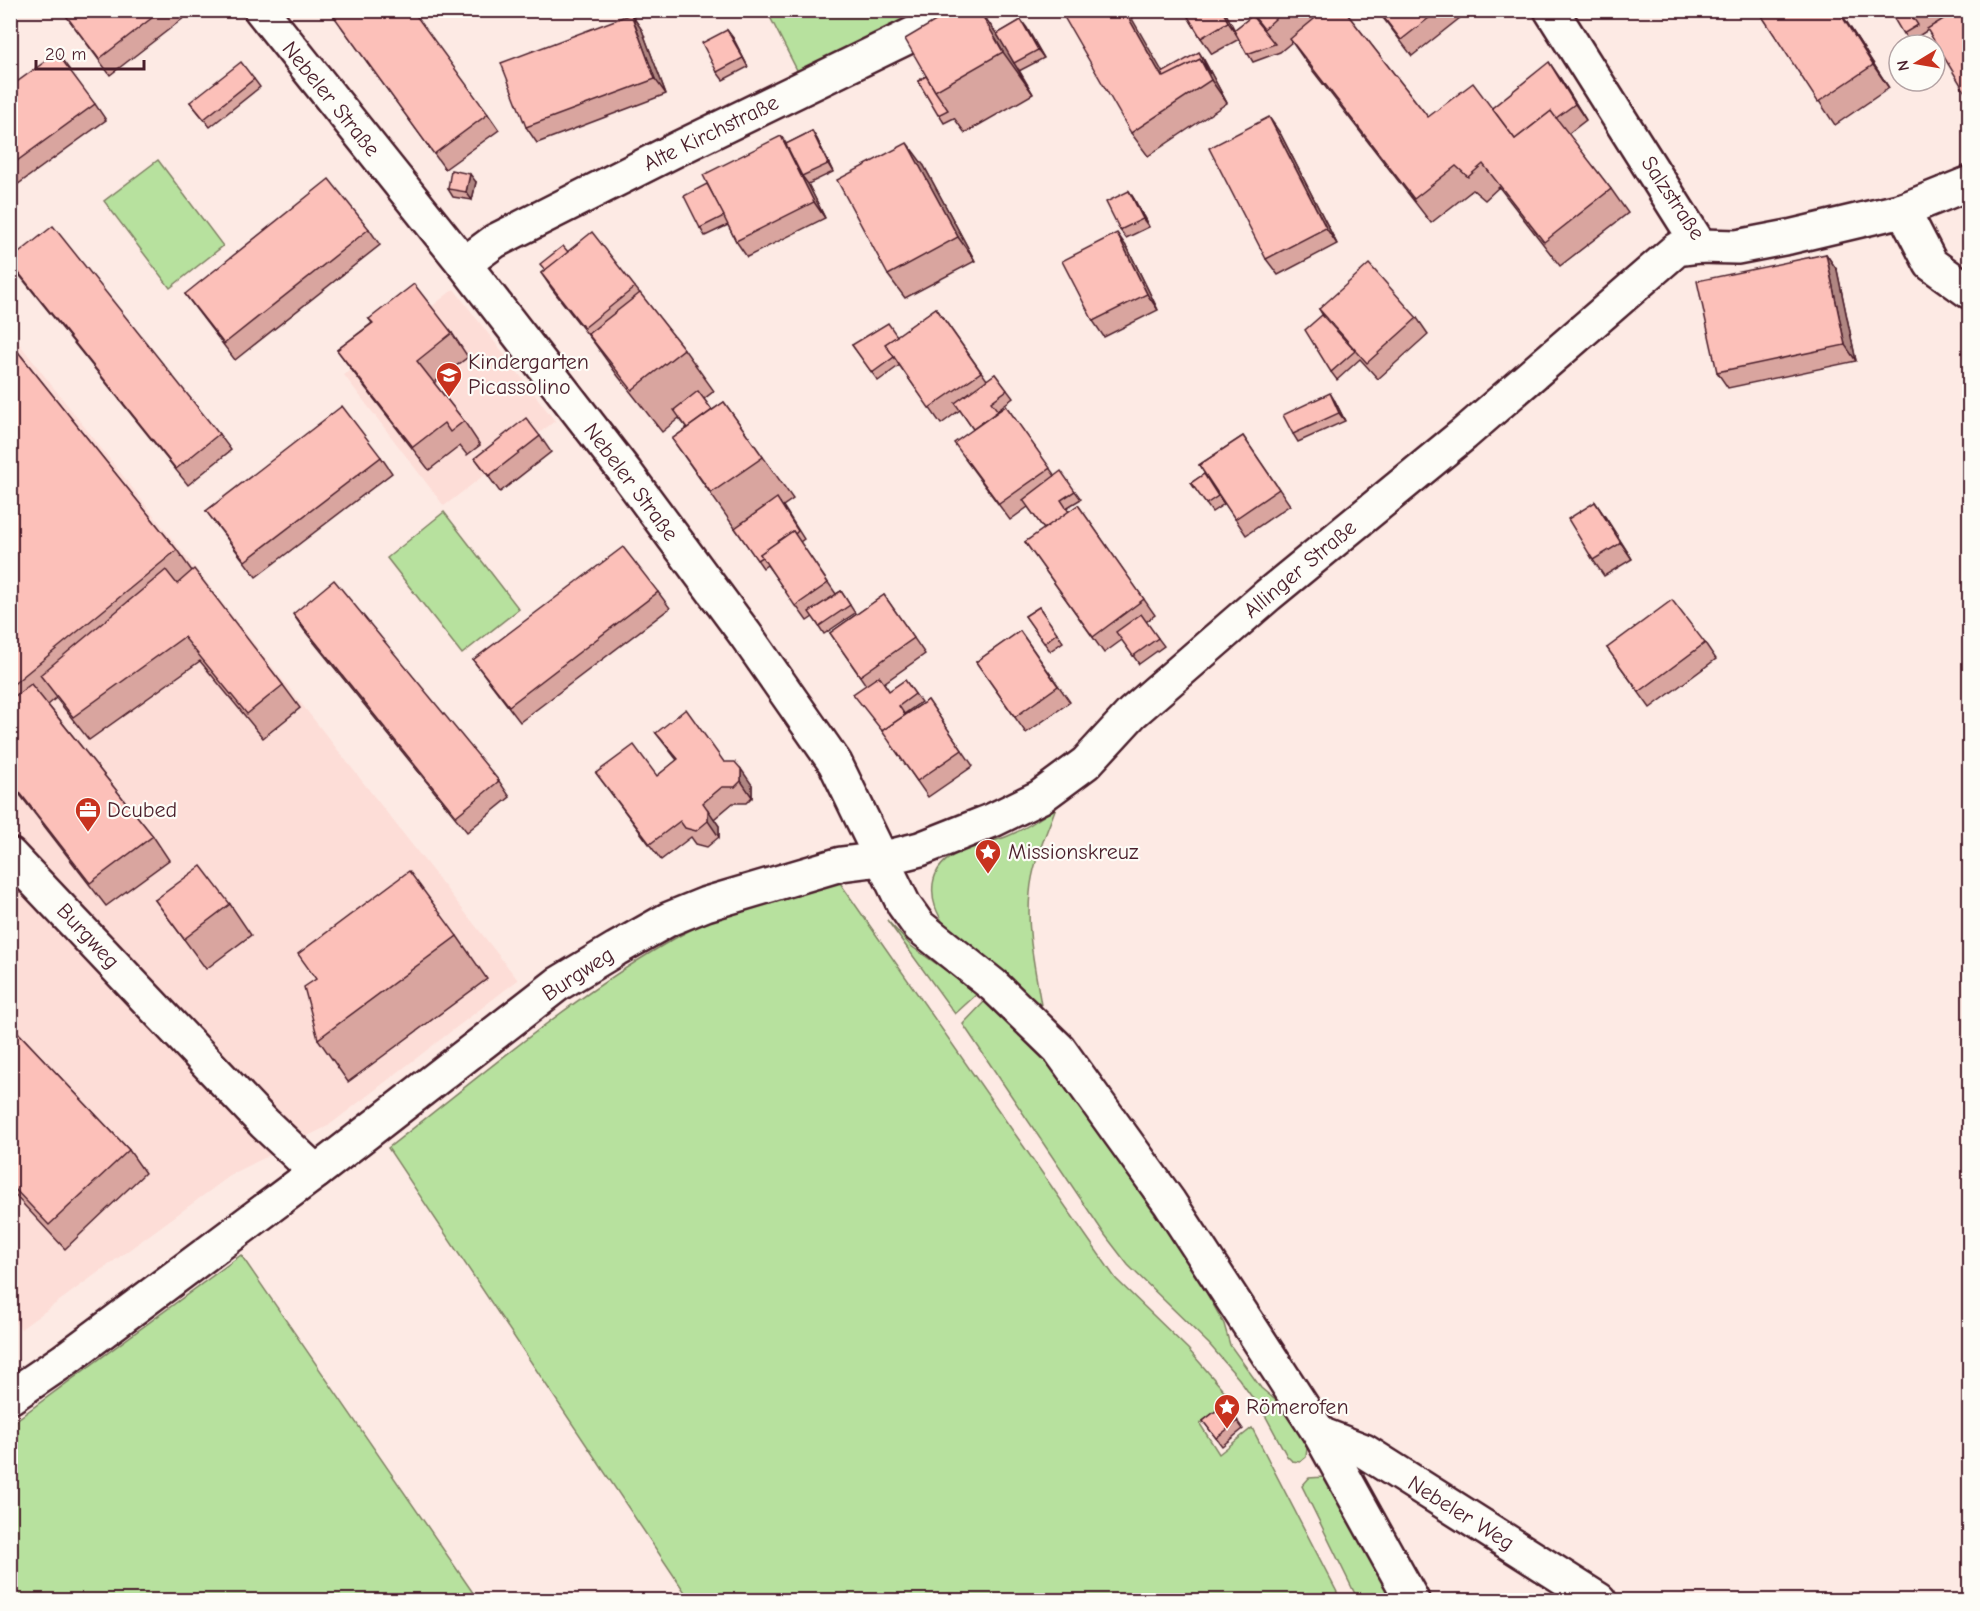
<svg xmlns="http://www.w3.org/2000/svg" width="1980" height="1611" viewBox="0 0 1980 1611" font-family="'Comic Neue',sans-serif">
  <style>
    .built { fill: #fdddd7 }
    .green { fill: #b7e19e; stroke: #808064; stroke-width: 1.5 }
    .lines { fill: none; stroke-linecap: round; stroke-linejoin: round }
    .minor-casing { stroke: #4a1f2b; stroke-width: 38 }
    .minor { stroke: #fdfcf7; stroke-width: 33 }
    .wall { fill: #d9a59f; stroke: #4a1f2b; stroke-width: 1.5 }
    .shaded-wall { fill: #b08682; stroke: #4a1f2b; stroke-width: 1.5 }
    .building { fill: #fcc0b9; stroke: #4a1f2b; stroke-width: 1.5 }
    .labels { text-anchor: middle; dominant-baseline: central; stroke-width: 4.5; stroke-linejoin: round; paint-order: stroke }
    .street-label { font-size: 22px; fill: #4a1f2b; stroke: #fdfcf7 }
    .poi-label { font-size: 22px; fill: #4a1f2b; stroke: #fdfcf7; text-anchor: start }
  </style>
  <rect width="100%" height="100%" fill="#fdeae4"/>
  <filter id="ink" filterUnits="userSpaceOnUse"><feTurbulence type="fractalNoise" baseFrequency=".0167" numOctaves="2"/><feDisplacementMap in="SourceGraphic" scale="12" xChannelSelector="R" yChannelSelector="G"/><feConvolveMatrix kernelMatrix="1 2 1 2 8 2 1 2 1" color-interpolation-filters="sRGB"/></filter>
  <g filter="url(#ink)">
    <g class="built">
      <polygon points="454,289 555,421 444,506 344,375"/>
      <polygon points="10,332 518,980 328,1126 234,1173 21,1329 10,1316"/>
    </g>
    <g class="green">
      <polygon points="767,11 922,11 798,72"/>
      <polygon points="158,160 223,246 170,288 104,201"/>
      <polygon points="444,512 519,609 462,654 387,558"/>
      <path d="M 1056,807 C 1046,835 1032,864 1030,893 C 1026,930 1035,968 1041,1005 L 946,928 C 937,913 931,902 933,884 C 938,849 981,847 1008,836 C 1025,829 1040,819 1056,807 Z"/>
      <path d="M 838,880 L 1116,1279 L 1188,1349 L 1232,1400 L 1200,1424 L 1219,1454 L 1252,1428 L 1341,1600 L 690,1600 L 388,1148 C 482,1075 575,994 679,936 C 728,909 786,896 838,880 Z"/>
      <polygon points="887,920 911,946 978,993 955,1014"/>
      <polygon points="985,1001 1034,1046 1066,1086 1195,1272 1224,1324 1230,1345 1261,1388 1284,1407 1307,1448 1306,1457 1300,1462 1292,1461 1287,1456 1266,1417 1239,1379 1209,1344 1128,1265 1105,1235 963,1024"/>
      <polygon points="241,1255 478,1600 11,1600 11,1424"/>
      <polygon points="1324,1477 1396,1600 1358,1600 1302,1486 1309,1478"/>
    </g>
    <g class="lines">
      <g class="minor-casing">
        <g id="minor">
          <polyline points="261,10 464,264 626,473 745,634 835,763 904,905 919,926 993,985 1059,1049 1169,1202 1320,1434 1412,1600"/>
          <polyline points="1551,10 1700,246"/>
          <polyline points="1903,210 1931,264 1970,292"/>
          <polyline points="464,264 495,241 679,148 963,10"/>
          <polyline points="10,855 264,1123 316,1172"/>
          <polyline points="10,1397 63,1361 316,1172 558,984 616,949 669,919 706,904 841,864 881,859 920,849 993,820 1040,797 1086,763 1132,713 1268,595 1464,434 1677,249 1700,246 1737,247 1789,237 1903,210 1970,183"/>
          <polyline points="1320,1434 1364,1451 1599,1600"/>
        </g>
      </g>
      <use href="#minor" class="minor"/>
    </g>
    <g class="wall">
      <polygon points="68,10 194,10 110,75 64,13"/>
      <polygon points="1184,10 1224,10 1234,30 1252,16 1248,10 1344,10 1428,117 1492,108 1560,78 1586,120 1568,134 1611,189 1628,213 1560,266 1499,187 1485,200 1473,190 1431,223 1306,62 1292,42 1280,52 1253,62 1239,39 1212,54 1201,38"/>
      <polygon points="1377,10 1470,10 1412,56"/>
      <polygon points="1758,10 1839,10 1889,88 1835,125"/>
      <polygon points="1889,10 1970,10 1928,30 1909,42"/>
      <polygon points="631,14 642,30 666,94 537,143 526,127"/>
      <polygon points="1021,20 1044,58 1019,71 1019,70 1033,94 965,133 954,118 944,123 918,81"/>
      <polygon points="341,26 488,114 499,130 445,169"/>
      <polygon points="727,30 733,38 748,67 723,80 717,72"/>
      <polygon points="1204,60 1227,103 1148,156 1131,133 1163,73"/>
      <polygon points="254,79 260,87 210,127 190,102"/>
      <polygon points="10,87 95,104 106,120 10,190"/>
      <polygon points="812,131 817,139 833,172 808,184 825,218 747,257 736,241 728,225 705,236 700,228 786,144"/>
      <polygon points="1280,133 1337,244 1278,275 1266,259"/>
      <polygon points="924,166 975,261 905,298 888,275"/>
      <polygon points="476,182 472,200 453,197 448,189"/>
      <polygon points="1129,191 1134,199 1149,227 1126,238 1120,230"/>
      <polygon points="369,229 380,245 235,360 196,309 185,294"/>
      <polygon points="1128,249 1158,310 1104,337 1093,321"/>
      <polygon points="568,252 635,287 684,349 714,391 704,399 712,410 724,402 793,499 783,506 804,539 800,542 836,594 841,591 855,613 824,634 813,617 807,621 767,565 763,568 672,439 687,428 679,418 662,432 618,376 595,344 552,289 541,273"/>
      <polygon points="1826,254 1837,270 1856,361 1728,388 1717,372"/>
      <polygon points="10,262 219,434 231,450 188,485 21,277"/>
      <polygon points="936,308 987,380 995,374 1013,398 997,410 998,411 1006,406 1055,476 1075,491 1081,499 1066,508 1069,512 1078,505 1155,615 1146,622 1164,646 1139,664 1122,640 1104,653 1025,542 1044,529 1028,507 1010,520 965,459 973,429 960,410 941,424 897,362 900,365 878,381 852,345 897,336"/>
      <polygon points="1319,309 1417,318 1428,334 1378,379 1360,359 1337,380 1331,372 1325,319"/>
      <polygon points="369,319 452,333 468,357 434,383 464,421 480,445 467,455 460,446 429,470 354,373 337,350 372,323"/>
      <polygon points="10,342 177,550 192,571 283,685 300,708 263,738 200,661 89,740 56,698 48,705 153,836 169,860 106,906 10,782"/>
      <polygon points="1335,401 1345,421 1298,442 1293,434"/>
      <polygon points="540,436 551,452 500,492 475,458"/>
      <polygon points="1243,436 1290,505 1246,535 1199,465"/>
      <polygon points="381,457 392,473 256,577 206,511"/>
      <polygon points="1204,474 1224,504 1212,512 1191,483"/>
      <polygon points="1595,502 1632,559 1604,576 1593,560"/>
      <polygon points="658,592 670,608 520,722 485,676 473,660"/>
      <polygon points="884,595 925,654 884,683 889,691 905,680 921,702 904,714 905,715 928,700 973,766 928,797 891,744 866,685 830,633"/>
      <polygon points="1039,607 1063,642 1050,651 1025,616"/>
      <polygon points="293,614 499,781 510,797 467,832 304,630"/>
      <polygon points="1020,631 1070,702 1026,733 976,662"/>
      <polygon points="1705,643 1716,659 1650,708 1607,648"/>
      <polygon points="656,733 724,762 752,785 752,797 746,803 733,803 714,819 719,826 719,837 707,847 696,844 691,837 661,860 596,773 657,776 677,760"/>
      <polygon points="155,900 230,904 251,935 206,969"/>
      <polygon points="457,936 487,979 348,1082 318,1039 316,979"/>
      <polygon points="10,1024 129,1150 145,1173 65,1249 10,1190"/>
      <polygon points="1225,1404 1243,1429 1222,1446 1203,1421"/>
    </g>
    <g class="shaded-wall">
      <polygon points="979,10 980,10 1003,43 1014,63 1033,94 1003,52"/>
      <polygon points="1124,10 1127,10 1174,92 1162,77"/>
      <polygon points="1222,10 1224,10 1239,38 1228,22"/>
      <polygon points="1838,10 1839,10 1889,88 1873,65"/>
      <polygon points="631,14 642,30 666,94 655,79"/>
      <polygon points="1021,20 1027,28 1044,58 1038,50"/>
      <polygon points="727,30 733,38 748,67 743,58"/>
      <polygon points="1199,52 1204,60 1227,103 1211,80 1200,59"/>
      <polygon points="1549,62 1560,78 1586,120 1575,104"/>
      <polygon points="1269,117 1280,133 1337,244 1326,228"/>
      <polygon points="812,131 817,139 833,172 828,164"/>
      <polygon points="781,136 792,152 802,176 808,184 825,218 814,202"/>
      <polygon points="907,143 924,166 975,261 958,237"/>
      <polygon points="470,174 476,182 472,200 466,192"/>
      <polygon points="1129,191 1134,199 1149,227 1143,219"/>
      <polygon points="1117,233 1128,249 1158,310 1147,294"/>
      <polygon points="1826,254 1837,270 1856,361 1845,345"/>
      <polygon points="1330,393 1335,401 1345,421 1339,413"/>
      <polygon points="1595,502 1606,518 1632,559 1621,543"/>
      <polygon points="741,769 752,785 752,797 741,781"/>
      <polygon points="708,810 719,826 719,837 708,821"/>
    </g>
    <g class="building">
      <polygon points="68,10 162,10 99,59 64,13"/>
      <polygon points="412,10 488,114 434,154 330,11"/>
      <polygon points="954,10 979,10 1003,52 935,91 905,39"/>
      <polygon points="1060,10 1124,10 1162,77 1200,59 1211,80 1131,133"/>
      <polygon points="1184,10 1222,10 1228,22 1201,38"/>
      <polygon points="1249,10 1285,10 1264,29"/>
      <polygon points="1325,10 1344,10 1428,117 1473,83 1515,139 1551,111 1611,189 1544,242 1483,164 1468,177 1456,166 1414,199 1290,39"/>
      <polygon points="1378,10 1439,10 1401,40"/>
      <polygon points="1758,10 1838,10 1873,65 1818,102"/>
      <polygon points="1889,10 1908,10 1918,25 1903,34"/>
      <polygon points="1958,10 1970,10 1970,100 1927,29"/>
      <polygon points="631,14 655,79 526,127 501,63"/>
      <polygon points="1252,16 1275,44 1247,54 1234,30"/>
      <polygon points="1021,20 1038,50 1014,63 997,34"/>
      <polygon points="727,30 743,58 717,72 702,43"/>
      <polygon points="1199,52 1210,74 1200,59 1164,77 1162,73"/>
      <polygon points="57,53 95,104 10,166 10,87"/>
      <polygon points="241,62 254,79 204,119 190,102"/>
      <polygon points="1549,62 1575,104 1556,118 1551,111 1515,139 1492,108"/>
      <polygon points="926,76 935,91 948,110 938,115 918,81"/>
      <polygon points="1269,117 1326,228 1266,259 1209,148"/>
      <polygon points="812,131 828,164 802,176 786,144"/>
      <polygon points="781,136 814,202 736,241 703,175"/>
      <polygon points="907,143 958,237 888,275 837,180"/>
      <polygon points="451,170 470,174 466,192 448,189"/>
      <polygon points="329,179 369,229 224,344 185,294"/>
      <polygon points="707,184 724,216 700,228 684,196"/>
      <polygon points="1129,191 1143,219 1120,230 1106,202"/>
      <polygon points="53,226 219,434 176,469 10,262 10,260"/>
      <polygon points="592,232 635,287 584,328 541,273"/>
      <polygon points="1117,233 1147,294 1093,321 1062,261"/>
      <polygon points="563,246 568,252 545,270 540,264"/>
      <polygon points="1826,254 1845,345 1717,372 1697,281"/>
      <polygon points="1369,264 1417,318 1367,363 1319,309"/>
      <polygon points="414,284 452,333 417,361 464,421 450,432 444,423 413,447 337,350 373,323 369,319"/>
      <polygon points="640,293 684,349 632,390 588,334"/>
      <polygon points="936,308 981,372 929,408 885,344"/>
      <polygon points="1322,315 1355,351 1331,372 1305,330"/>
      <polygon points="888,323 897,336 885,344 894,357 872,373 852,345"/>
      <polygon points="10,342 177,550 10,687"/>
      <polygon points="995,374 1007,390 991,402 998,411 973,429 955,403"/>
      <polygon points="698,391 712,410 687,428 674,410"/>
      <polygon points="1330,393 1339,413 1293,434 1283,415"/>
      <polygon points="724,402 763,457 711,493 672,439"/>
      <polygon points="342,406 381,457 245,561 206,511"/>
      <polygon points="1006,406 1050,468 999,504 954,443"/>
      <polygon points="526,418 540,436 489,476 475,458"/>
      <polygon points="1243,436 1279,489 1235,519 1199,465"/>
      <polygon points="1061,471 1075,491 1061,500 1069,512 1044,529 1023,500"/>
      <polygon points="1204,474 1218,496 1206,504 1191,483"/>
      <polygon points="777,498 798,531 795,534 793,531 760,554 762,557 757,560 735,528"/>
      <polygon points="1595,502 1621,543 1593,560 1568,519"/>
      <polygon points="1078,505 1144,599 1093,637 1025,542"/>
      <polygon points="793,531 828,583 795,606 760,554"/>
      <polygon points="623,547 658,592 509,706 473,660"/>
      <polygon points="194,569 283,685 247,714 184,637 73,717 40,675 166,570 177,584"/>
      <polygon points="334,580 499,781 456,816 293,614"/>
      <polygon points="841,591 850,605 819,626 809,612"/>
      <polygon points="884,595 914,638 860,676 830,633"/>
      <polygon points="1672,600 1705,643 1639,692 1607,648"/>
      <polygon points="1039,607 1057,633 1044,643 1025,616"/>
      <polygon points="1141,614 1158,638 1133,656 1116,632"/>
      <polygon points="1020,631 1058,686 1015,717 976,662"/>
      <polygon points="879,676 889,691 905,680 915,694 899,706 905,715 882,731 887,737 853,694"/>
      <polygon points="31,684 153,836 90,883 10,780 10,700"/>
      <polygon points="928,700 962,750 917,781 882,731"/>
      <polygon points="686,709 724,762 735,762 741,769 741,781 735,787 722,787 703,803 708,810 708,821 696,831 685,828 680,821 650,844 596,773 634,745 657,776 678,759 656,733"/>
      <polygon points="201,866 230,904 184,939 155,900"/>
      <polygon points="409,871 457,936 318,1039 304,987 316,979 298,954"/>
      <polygon points="10,1024 129,1150 49,1225 10,1184"/>
      <polygon points="1225,1404 1238,1421 1216,1438 1203,1421"/>
    </g>
  </g>
  <defs>
    <g id="school-pin" transform="scale(1.35)"><path d="M0 17L-7.5 6A9.5 9.5 0 1 1 7.5 6Z" fill="#c8321e" stroke="#fdfcf7"/><path d="M0-5L7-2L0 1L-7-2ZM-4 1L0 2.5L4 1V4Q0 6-4 4Z" fill="#fff"/></g>
    <g id="office-pin" transform="scale(1.35)"><path d="M0 17L-7.5 6A9.5 9.5 0 1 1 7.5 6Z" fill="#c8321e" stroke="#fdfcf7"/><path d="M-6-3h4V-5.5h4V-3h4V5H-6ZM-1-4.5V-3h2v-1.5ZM-6 0V1H6V0Z" fill="#fff"/></g>
    <g id="sight-pin" transform="scale(1.35)"><path d="M0 17L-7.5 6A9.5 9.5 0 1 1 7.5 6Z" fill="#c8321e" stroke="#fdfcf7"/><path d="M0-6L1.8-2.2L6-1.7L2.9 1.2L3.7 5.4L0 3.3L-3.7 5.4L-2.9 1.2L-6-1.7L-1.8-2.2Z" fill="#fff"/></g>
  </defs>
  <g fill-rule="evenodd">
    <use href="#school-pin" x="449" y="375"/>
    <use href="#office-pin" x="88" y="810"/>
    <use href="#sight-pin" x="988" y="852"/>
    <use href="#sight-pin" x="1227" y="1407"/>
  </g>
  <g class="labels">
    <g class="street-label">
      <text transform="translate(331 99) rotate(51)">Nebeler Straße</text>
      <text transform="translate(711 133) rotate(-26)">Alte Kirchstraße</text>
      <text transform="translate(1673 198) rotate(56)">Salzstraße</text>
      <text transform="translate(631 482) rotate(53)">Nebeler Straße</text>
      <text transform="translate(1300 569) rotate(-40)">Allinger Straße</text>
      <text transform="translate(88 936) rotate(47)">Burgweg</text>
      <text transform="translate(578 974) rotate(-33)">Burgweg</text>
      <text transform="translate(1461 1513) rotate(32)">Nebeler Weg</text>
    </g>
    <g class="poi-label">
      <text x="468" y="362">Kindergarten<tspan x="468" dy="25">Picassolino</tspan></text>
      <text x="107" y="810">Dcubed</text>
      <text x="1008" y="852">Missionskreuz</text>
      <text x="1246" y="1407">Römerofen</text>
    </g>
  </g>
  <rect width="1980" height="1611" fill="none" stroke="#fdfcf7" stroke-width="36"/>
  <rect x="18" y="18" width="1944" height="1575" fill="none" stroke="#4a1f2b" stroke-width="2" filter="url(#ink)"/>
  <g transform="translate(1917 63) rotate(259)"><circle r="28" fill="#fdfcf7" stroke="#b5a4a5" stroke-width="1.5"/>
  <path d="M0-4.5L10 22L0 15L-10 22Z" fill="#c8321e"/>
  <text y="-9" font-size="16" font-weight="bold" text-anchor="middle" fill="#4a1f2b">N</text>
  </g>
  <path d="M36 60v9h108v-9" fill="none" stroke="#4a1f2b" stroke-width="3"/>
  <text x="45" y="60" font-size="18" fill="#4a1f2b" stroke="#fdfcf7" stroke-width="4.5" paint-order="stroke">20 m</text>
</svg>
